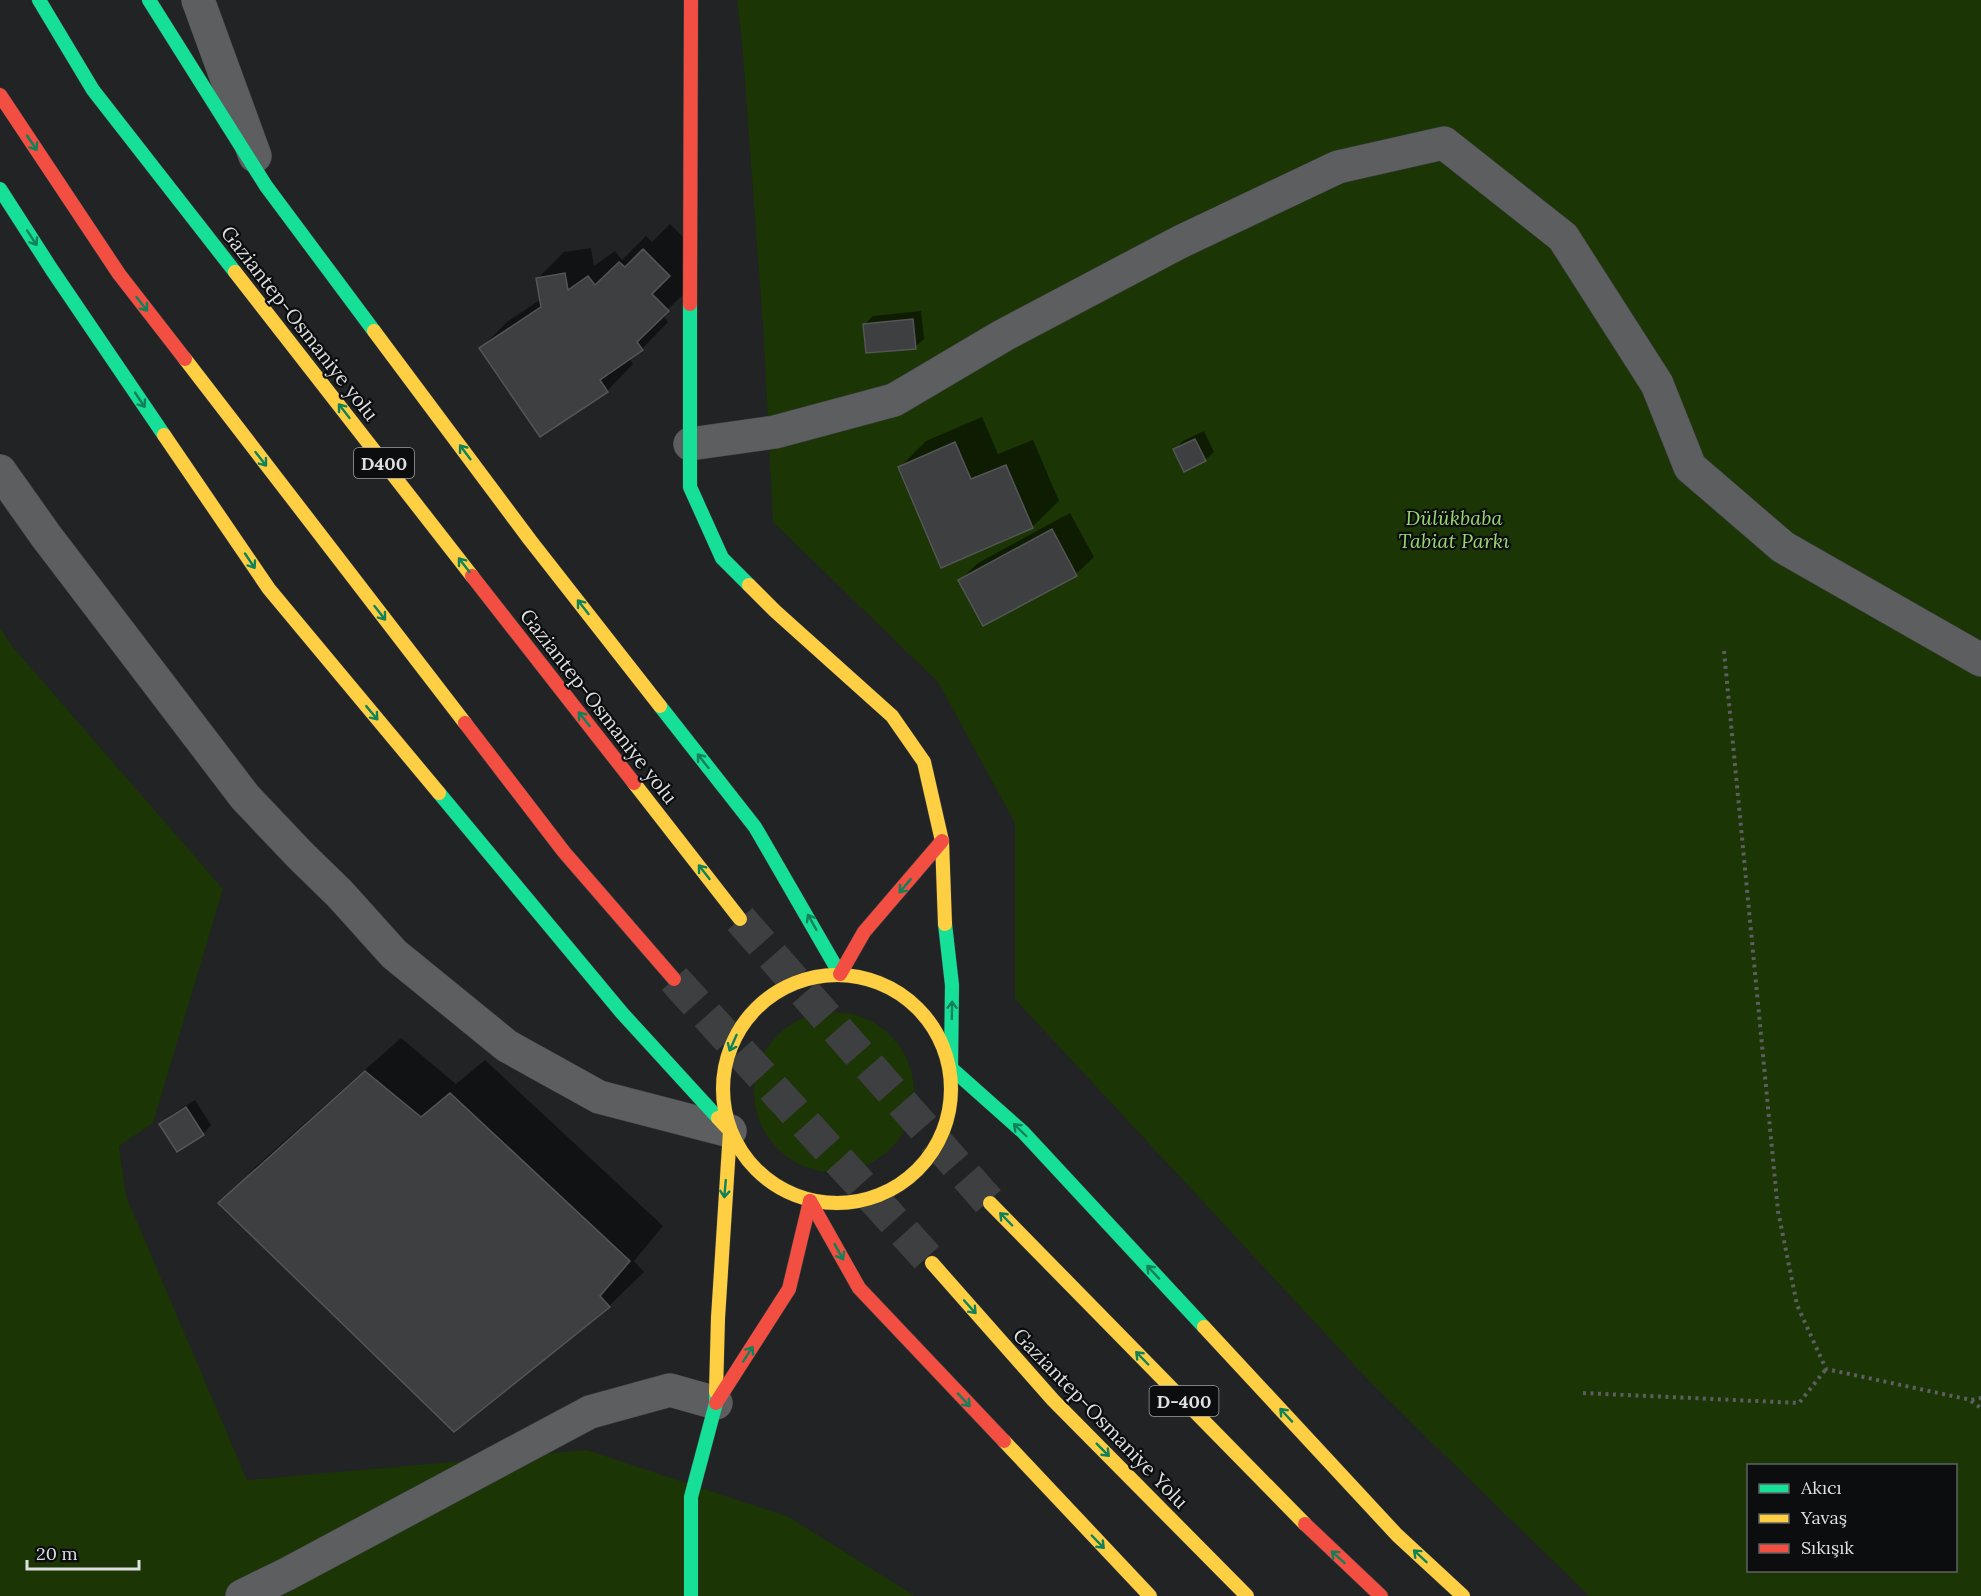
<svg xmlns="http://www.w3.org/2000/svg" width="1981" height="1596" viewBox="0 0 1981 1596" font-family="Lora,serif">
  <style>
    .green { fill: #1b3505; fill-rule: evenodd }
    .shadow { fill: #0007 }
    .building { fill: #3d3f40; stroke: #535556; stroke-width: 1.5 }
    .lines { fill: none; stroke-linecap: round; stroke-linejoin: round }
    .highway-tunnel { stroke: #3d3f41; stroke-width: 33; stroke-dasharray: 33 16; stroke-linecap: butt }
    .street-casing { stroke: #3d3f40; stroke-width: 34 }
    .fast-casing { stroke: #3d3f40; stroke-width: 15 }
    .slow-casing { stroke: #3d3f40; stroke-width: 15 }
    .jam-casing { stroke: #3d3f40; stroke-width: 15 }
    .path { stroke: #5c5e5f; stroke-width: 4; stroke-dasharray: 3 4.5; stroke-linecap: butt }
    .street { stroke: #5c5e60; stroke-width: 33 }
    .fast { stroke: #16e098; stroke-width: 14 }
    .slow { stroke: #ffcf43; stroke-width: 14 }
    .jam { stroke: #f24e42; stroke-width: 14 }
    .oneway { stroke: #11815a }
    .labels { text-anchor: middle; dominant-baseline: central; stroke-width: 4.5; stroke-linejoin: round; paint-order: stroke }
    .shield { fill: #0b0d0e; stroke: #9ea0a2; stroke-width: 1.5 }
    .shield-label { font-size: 18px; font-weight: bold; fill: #dddfe1 }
    .street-label { font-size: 20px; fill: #dddfe1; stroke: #0b0d0e }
    .park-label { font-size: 20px; font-style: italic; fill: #9ad671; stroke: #0b0d0e }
  </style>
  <rect width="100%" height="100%" fill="#212325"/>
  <g class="green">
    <path d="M 737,0 L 1981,0 L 1981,1596 L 1589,1596 L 1374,1386 L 1015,999 L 1015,823 L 938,682 L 773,522 L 764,339 L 742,41 ZM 1748,1466 L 1956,1466 L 1956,1570 L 1748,1570 Z"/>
    <polygon points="0,628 12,646 223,889 153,1123 119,1146 126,1196 247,1480 587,1450 789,1517 915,1596 0,1596"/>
    <circle cx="834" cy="1092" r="80"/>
  </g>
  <g class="shadow">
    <polygon points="670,224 695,249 694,284 662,315 668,322 642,349 629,358 633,364 607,391 481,348 507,322 541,299 538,278 564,252 591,248 594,266 615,251 622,260 646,236 652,242"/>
    <polygon points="921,311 924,339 915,347 865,324 873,316"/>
    <polygon points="982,417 998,454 1033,440 1059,501 1032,527 900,467 926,441"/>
    <polygon points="1204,431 1214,452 1205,460 1175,450 1183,441"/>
    <polygon points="1070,513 1094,557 1076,574 960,580 978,563"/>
    <polygon points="401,1038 456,1084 485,1060 663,1226 634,1261 644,1272 609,1306 454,1430 220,1203 254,1168"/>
    <polygon points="195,1100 211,1125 203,1134 161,1125 169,1116"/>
  </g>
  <g class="building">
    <polygon points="643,249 670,276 652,294 669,311 637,342 643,350 600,380 608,392 540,437 479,348 541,307 536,278 565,273 568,290 588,276 595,285 619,262 625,267"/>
    <polygon points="913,319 916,349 866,353 863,324"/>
    <polygon points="1195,439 1206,461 1184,472 1173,449"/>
    <polygon points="955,442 971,479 1006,465 1033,528 941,568 898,467"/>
    <polygon points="1052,529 1077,576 983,626 958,580"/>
    <polygon points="365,1071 421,1117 450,1093 630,1261 600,1296 610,1307 454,1432 218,1203"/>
    <polygon points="186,1107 204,1135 177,1152 159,1124"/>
  </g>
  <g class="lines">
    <g class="highway-tunnel">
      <polyline points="740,919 990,1203"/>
      <polyline points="674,979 932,1263"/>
    </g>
    <g class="street-casing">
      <g id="street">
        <polyline points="198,0 255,156"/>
        <polyline points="690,444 775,432 894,400 1004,335 1180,242 1338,167 1444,143 1563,237 1657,384 1690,467 1783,547 1981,660"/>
        <polyline points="0,471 46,536 245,797 300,855 340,894 394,954 507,1046 599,1097 730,1131"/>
        <polyline points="242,1596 287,1574 590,1412 670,1390 716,1403"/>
      </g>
    </g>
    <g class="fast-casing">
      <g id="fast">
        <polyline points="39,0 93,90 235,272"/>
        <polyline points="149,0 266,186 374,331"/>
        <polyline points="0,189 52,270 164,435"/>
        <polyline points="690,304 690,487 722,558 749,585"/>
        <polyline points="660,706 755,827 840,974"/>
        <polyline points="439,793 622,1013 718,1118"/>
        <polyline points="945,924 952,985 951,1068 1023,1132 1204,1327"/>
        <polyline points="691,1596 691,1497 716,1403 716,1392"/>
      </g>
    </g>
    <g class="slow-casing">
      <g id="slow">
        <polyline points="235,272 472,576"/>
        <polyline points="374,331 530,540 660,706"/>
        <polyline points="185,359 465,723"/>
        <polyline points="164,435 269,589 439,793"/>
        <polyline points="749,585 775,611 892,716 924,762 942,841 945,924"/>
        <polyline points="634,783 740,919"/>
        <circle cx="837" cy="1089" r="114"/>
        <polyline points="990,1203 1305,1524"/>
        <polyline points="932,1263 1053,1400 1247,1596"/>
        <polyline points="1204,1327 1397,1535 1463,1596"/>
        <polyline points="716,1392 718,1318 730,1131 718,1118"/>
        <polyline points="1004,1441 1150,1596"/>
      </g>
    </g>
    <g class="jam-casing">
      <g id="jam">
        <polyline points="0,95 119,274 185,359"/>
        <polyline points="690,304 691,0"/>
        <polyline points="472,576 634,783"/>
        <polyline points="465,723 564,852 674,979"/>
        <polyline points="840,974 864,932 942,841"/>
        <polyline points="810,1201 859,1288 1004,1441"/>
        <polyline points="716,1403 789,1289 810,1201"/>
        <polyline points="1305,1524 1381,1596"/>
      </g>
    </g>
    <g class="path">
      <polyline points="1724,651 1778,1211 1797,1305 1826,1369 1971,1400 1981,1398"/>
      <polyline points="1583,1393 1799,1403 1826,1369"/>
      <polyline points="1971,1401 1981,1408"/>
    </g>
    <use href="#street" class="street"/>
    <use href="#fast" class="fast"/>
    <use href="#slow" class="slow"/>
    <use href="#jam" class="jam"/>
  </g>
  <defs><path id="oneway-shaft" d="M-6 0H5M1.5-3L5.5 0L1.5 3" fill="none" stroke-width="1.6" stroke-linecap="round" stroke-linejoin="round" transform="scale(1.5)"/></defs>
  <g class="oneway">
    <use href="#oneway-shaft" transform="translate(32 143) rotate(56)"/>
    <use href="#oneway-shaft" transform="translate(32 238) rotate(57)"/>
    <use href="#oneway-shaft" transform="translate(142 304) rotate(52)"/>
    <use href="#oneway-shaft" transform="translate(140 400) rotate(56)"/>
    <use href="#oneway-shaft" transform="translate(344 411) rotate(-128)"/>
    <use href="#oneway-shaft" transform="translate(465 452) rotate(-127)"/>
    <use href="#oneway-shaft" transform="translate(261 459) rotate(52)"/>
    <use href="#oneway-shaft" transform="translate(250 561) rotate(56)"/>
    <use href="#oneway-shaft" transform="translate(464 565) rotate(-128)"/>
    <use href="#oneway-shaft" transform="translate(583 607) rotate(-128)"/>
    <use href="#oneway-shaft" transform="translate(380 613) rotate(52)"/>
    <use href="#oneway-shaft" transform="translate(372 713) rotate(50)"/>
    <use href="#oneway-shaft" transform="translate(584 719) rotate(-128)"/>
    <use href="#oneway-shaft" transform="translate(703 761) rotate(-128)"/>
    <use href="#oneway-shaft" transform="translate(704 872) rotate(-128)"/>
    <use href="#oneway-shaft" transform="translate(905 886) rotate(130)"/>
    <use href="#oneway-shaft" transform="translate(812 922) rotate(-119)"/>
    <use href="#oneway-shaft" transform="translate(952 1010) rotate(-89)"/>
    <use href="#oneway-shaft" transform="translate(733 1043) rotate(114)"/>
    <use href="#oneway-shaft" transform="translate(1020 1130) rotate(-136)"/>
    <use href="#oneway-shaft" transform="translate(725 1189) rotate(95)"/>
    <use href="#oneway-shaft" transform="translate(1006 1219) rotate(-134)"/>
    <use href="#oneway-shaft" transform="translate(839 1252) rotate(61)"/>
    <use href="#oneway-shaft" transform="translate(1153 1272) rotate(-133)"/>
    <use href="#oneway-shaft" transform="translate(970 1307) rotate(48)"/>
    <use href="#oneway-shaft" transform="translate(748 1354) rotate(-57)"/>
    <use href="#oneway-shaft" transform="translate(1142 1358) rotate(-134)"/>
    <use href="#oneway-shaft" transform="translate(964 1400) rotate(47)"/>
    <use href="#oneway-shaft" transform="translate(1286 1415) rotate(-133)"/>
    <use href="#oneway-shaft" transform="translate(1103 1450) rotate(45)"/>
    <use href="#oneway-shaft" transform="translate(1098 1542) rotate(46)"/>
    <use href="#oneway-shaft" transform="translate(1420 1556) rotate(-137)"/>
    <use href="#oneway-shaft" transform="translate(1338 1557) rotate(-138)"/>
  </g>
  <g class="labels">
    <g class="shield">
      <rect x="354" y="448" width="60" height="30" rx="4.5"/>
      <rect x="1149.5" y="1386" width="69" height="30" rx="4.5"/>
    </g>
    <g class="shield-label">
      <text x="384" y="463">D400</text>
      <text x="1184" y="1401">D-400</text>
    </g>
    <g class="street-label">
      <text transform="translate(300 323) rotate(52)">Gaziantep-Osmaniye yolu</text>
      <text transform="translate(599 706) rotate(52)">Gaziantep-Osmaniye yolu</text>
      <text transform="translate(1101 1418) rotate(46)">Gaziantep-Osmaniye Yolu</text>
    </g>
    <g class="park-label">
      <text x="1454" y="517">Dülükbaba<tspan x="1454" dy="23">Tabiat Parkı</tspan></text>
    </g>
  </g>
  <rect x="1747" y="1464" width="210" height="108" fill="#0b0d0e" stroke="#5f6162" stroke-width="1.5"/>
  <rect x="1759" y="1484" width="30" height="9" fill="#16e098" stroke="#5f6162" stroke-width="1.5"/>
  <text x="1801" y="1494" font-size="18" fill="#dddfe1">Akıcı</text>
  <rect x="1759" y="1514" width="30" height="9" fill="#ffcf43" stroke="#5f6162" stroke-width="1.5"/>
  <text x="1801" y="1524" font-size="18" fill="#dddfe1">Yavaş</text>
  <rect x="1759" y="1544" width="30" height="9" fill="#f24e42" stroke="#5f6162" stroke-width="1.5"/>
  <text x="1801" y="1554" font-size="18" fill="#dddfe1">Sıkışık</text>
  <path d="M27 1560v9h112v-9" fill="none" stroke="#dddfe1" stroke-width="3"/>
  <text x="36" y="1560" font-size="18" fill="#dddfe1" stroke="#0b0d0e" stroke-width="4.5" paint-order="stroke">20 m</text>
</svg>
